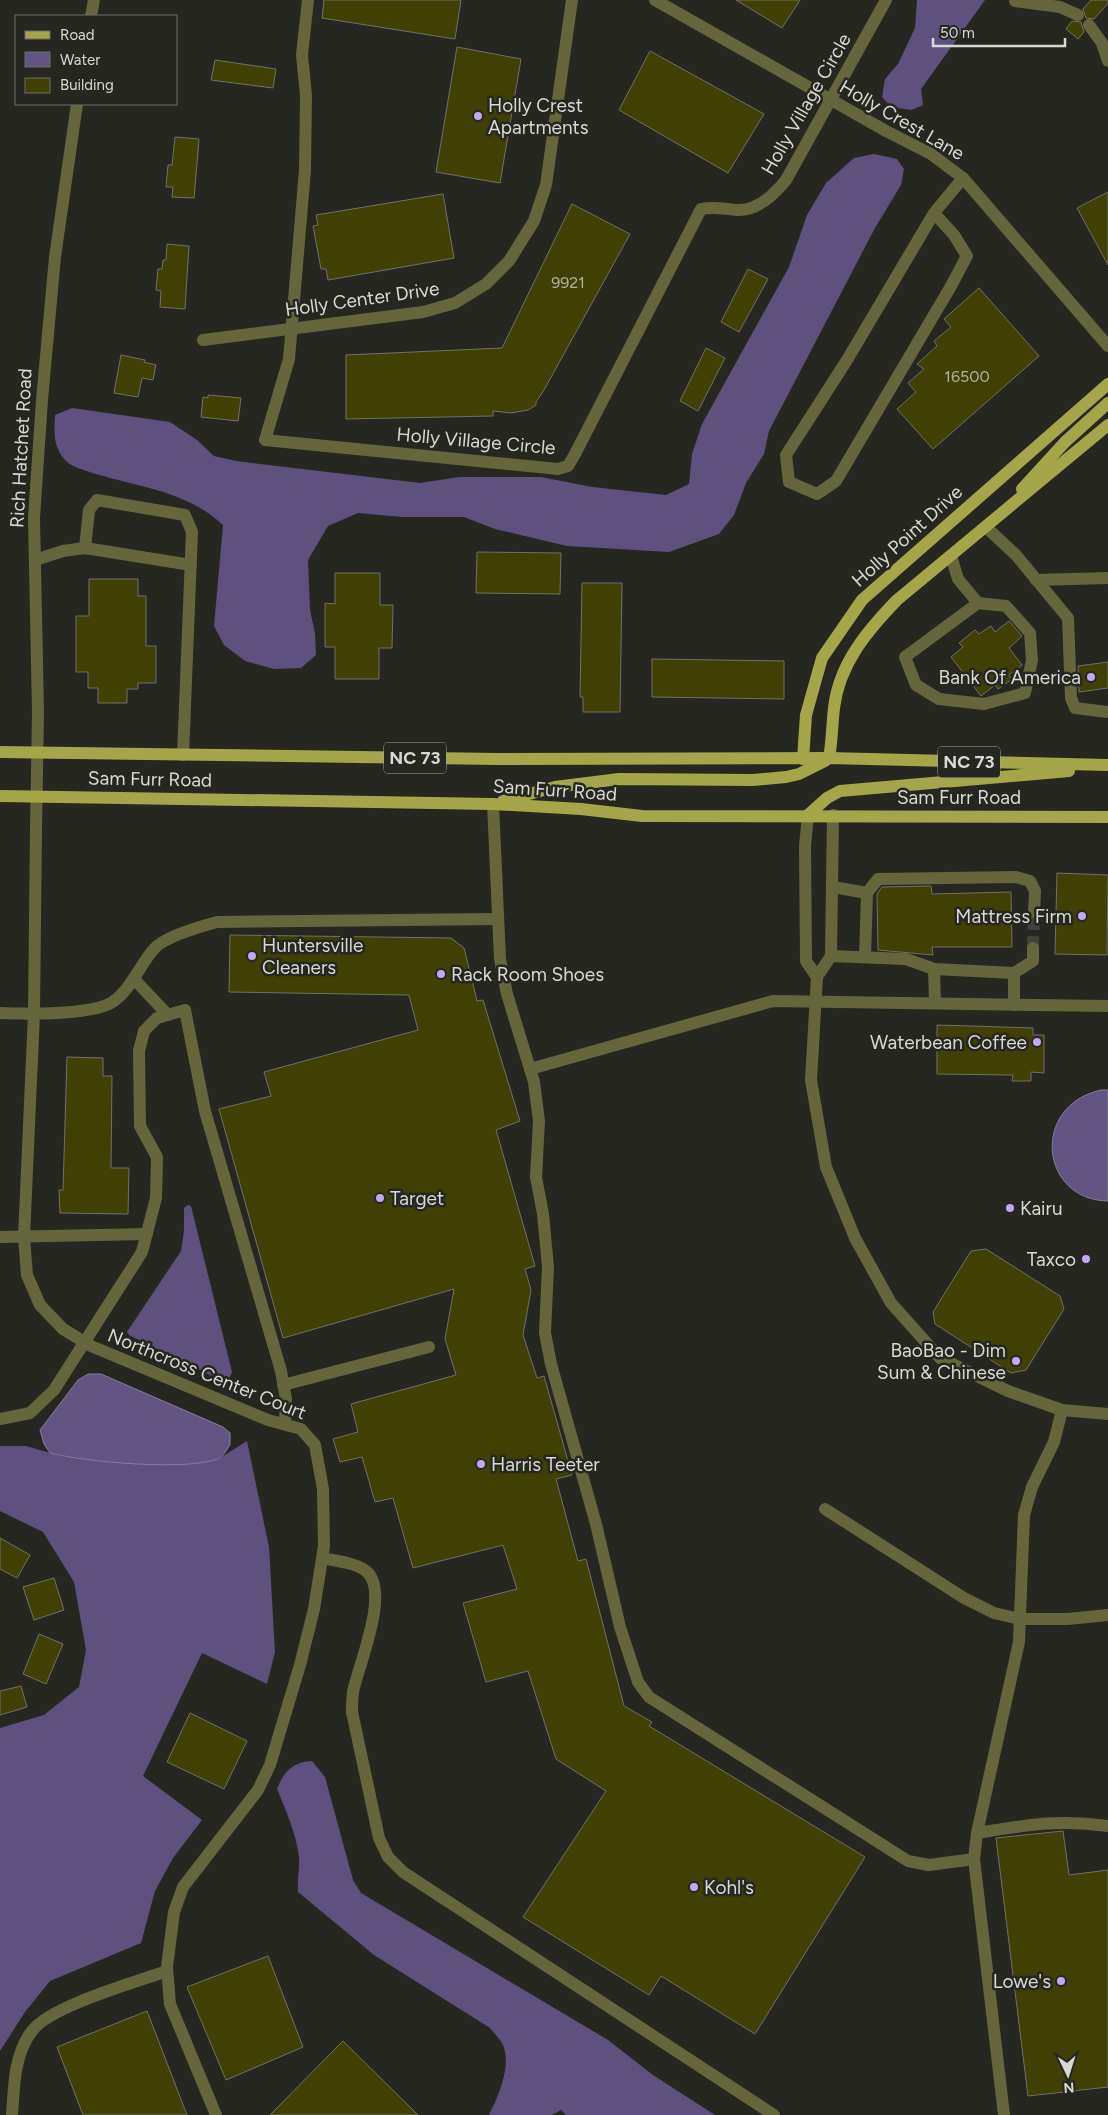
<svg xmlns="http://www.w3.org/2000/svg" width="1108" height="2115" viewBox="0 0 1108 2115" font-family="Figtree,sans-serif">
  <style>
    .forest { fill: #5f517e }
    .water { fill: #635583; stroke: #867d9b }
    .building { fill: #403f04; stroke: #717169 }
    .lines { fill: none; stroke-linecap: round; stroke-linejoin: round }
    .minor-tunnel { stroke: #41423b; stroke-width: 12; stroke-dasharray: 12 6; stroke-linecap: butt }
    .minor { stroke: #65663c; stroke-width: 12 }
    .major { stroke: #a5a54a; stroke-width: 12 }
    .poi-dot { fill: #c0a8f4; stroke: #262720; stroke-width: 2 }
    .labels { text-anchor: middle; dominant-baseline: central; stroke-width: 5; stroke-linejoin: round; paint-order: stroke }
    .number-label { font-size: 16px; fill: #b2b2a0 }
    .shield { fill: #262720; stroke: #a3a49e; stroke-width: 1 }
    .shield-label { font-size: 18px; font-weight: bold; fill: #d8d9d4 }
    .street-label { font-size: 19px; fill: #d8d9d4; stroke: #262720 }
    .poi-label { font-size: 19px; fill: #d8d9d4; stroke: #262720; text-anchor: start }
  </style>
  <rect width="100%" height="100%" fill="#262720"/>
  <g class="forest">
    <polygon points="917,0 985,0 921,89 923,105 911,110 891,107 882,97 885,79 898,64 915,28"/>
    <path d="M 874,154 L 897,159 L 904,169 L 901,185 L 875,228 L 769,431 L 764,454 L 746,483 L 734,515 L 719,534 L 669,552 L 567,546 L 495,529 L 464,517 L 402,517 L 358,513 L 328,526 L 308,560 L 310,610 L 315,633 L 316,655 L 301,668 L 274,669 L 245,661 L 224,645 L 214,626 L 223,525 C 203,507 185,499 160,491 C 143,485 75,472 66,461 C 53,447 54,433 55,415 L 72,408 L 170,422 L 197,440 L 214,456 L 236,461 L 420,483 L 459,477 L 541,477 L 592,487 L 666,495 L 689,484 L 692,454 L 702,424 L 789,267 L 807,215 L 826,183 L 854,158 Z"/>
    <polygon points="188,1205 191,1206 232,1372 230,1377 224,1380 216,1378 129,1335 127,1332 181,1251 184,1231 184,1208"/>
    <polygon points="247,1441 269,1547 275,1652 267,1684 202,1653 143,1776 202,1820 173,1858 155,1891 141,1943 50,1981 25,2012 0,2051 0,1728 44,1715 79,1687 86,1650 74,1582 43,1532 0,1511 0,1446 26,1446 61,1456 143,1464 192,1464 220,1458"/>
    <path d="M 312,1761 L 325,1777 L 353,1880 L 361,1893 L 608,2040 L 653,2075 L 715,2115 L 566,2115 L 561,2110 L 552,2115 L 489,2115 C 498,2097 513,2064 502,2043 C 499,2038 494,2033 490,2028 L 374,1955 L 298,1892 C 297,1880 300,1868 299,1857 C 296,1833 286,1811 277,1789 C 284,1771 293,1762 312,1761 Z"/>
  </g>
  <g class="water">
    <path d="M 1101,1090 L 1108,1090 L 1108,1201 C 1040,1200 1030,1106 1101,1090 Z"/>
    <path d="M 88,1374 L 101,1374 L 223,1427 L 230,1433 L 230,1445 C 227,1449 223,1457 218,1459 C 185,1471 85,1462 50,1453 L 44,1444 L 40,1430 L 78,1380 Z"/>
  </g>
  <g class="building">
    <polygon points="324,0 461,0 455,39 322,18"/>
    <polygon points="736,0 800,0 782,28"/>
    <polygon points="1091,0 1108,0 1108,3 1094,19 1086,18 1083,9"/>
    <polygon points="1072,21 1081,22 1084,32 1078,39 1066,29"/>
    <polygon points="457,47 521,59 500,183 436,172"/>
    <polygon points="650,51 764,114 728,173 619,110"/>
    <polygon points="215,60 276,69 273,88 211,80"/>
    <polygon points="175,137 199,139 194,198 172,197 173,187 166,187 168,165 172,165"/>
    <polygon points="1108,192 1108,265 1077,208"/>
    <polygon points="443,194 454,258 328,280 326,269 321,269 313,226 318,225 316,215"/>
    <polygon points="572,204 630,234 544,390 536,402 536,405 528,410 511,413 493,411 493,416 346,419 346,355 502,348"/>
    <polygon points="167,244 189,246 185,309 160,307 161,291 156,290 158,269 162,269 163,260 166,260"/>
    <polygon points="748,269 768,279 739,332 721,322"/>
    <polygon points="979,288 1039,356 933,449 897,409 916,392 908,383 924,369 917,364 937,346 934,341 951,327 944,319"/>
    <polygon points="706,348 725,358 698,411 680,401"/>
    <polygon points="121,355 145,360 144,362 156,365 153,380 142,378 138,397 114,393"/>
    <polygon points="208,395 241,398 238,421 201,417 203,397 208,398"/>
    <polygon points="477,552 561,553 560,594 476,593"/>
    <polygon points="335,573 380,573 380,605 393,605 392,648 379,648 379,679 335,679 335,647 325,647 325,603 335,604"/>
    <polygon points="89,579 138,579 138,596 146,596 146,646 156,646 156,683 138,683 138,689 127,689 127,703 98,703 98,688 88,688 88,672 76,672 76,616 89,616"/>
    <polygon points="582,583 622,583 620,712 583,712 583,697 580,697"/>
    <polygon points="1009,621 1022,636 1009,648 1022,665 1009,675 1012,679 998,689 995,685 981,696 951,657 963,647 959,643 975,630 979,634 991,626 995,632"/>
    <polygon points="652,659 784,661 784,699 652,697"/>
    <polygon points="1108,662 1108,688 1079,692 1078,666"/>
    <polygon points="1057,873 1108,875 1107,955 1055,954"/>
    <polygon points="931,886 932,894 1011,892 1012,947 932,947 933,955 878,950 877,894 882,887"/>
    <polygon points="230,935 451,938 464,948 477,1001 483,1000 520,1121 496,1130 535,1266 525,1269 531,1290 523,1335 537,1378 544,1376 572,1475 556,1479 578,1561 586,1559 624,1706 652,1722 649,1726 865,1857 755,2034 661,1976 649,1995 523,1917 606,1791 556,1759 528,1671 486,1682 463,1603 517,1589 503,1545 413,1568 393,1498 375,1502 362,1457 340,1462 333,1439 358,1432 351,1404 456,1375 445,1339 454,1289 283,1338 219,1109 271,1096 264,1072 418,1030 409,995 229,992"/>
    <polygon points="937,1025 1033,1028 1033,1035 1044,1035 1044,1073 1031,1072 1031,1081 1012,1081 1013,1075 937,1074"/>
    <polygon points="67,1057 103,1058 103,1076 112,1076 111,1168 129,1168 128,1214 60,1213 59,1190 63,1190"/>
    <polygon points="986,1249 1060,1296 1064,1309 1026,1370 1011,1373 935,1324 933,1312 971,1251"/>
    <polygon points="0,1538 30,1555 17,1578 0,1569"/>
    <polygon points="54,1578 64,1610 34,1620 23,1587"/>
    <polygon points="39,1634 63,1644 46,1684 23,1674"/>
    <polygon points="21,1686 27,1707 0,1715 0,1691"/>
    <polygon points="190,1713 247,1741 224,1789 167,1762"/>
    <polygon points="1063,1831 1069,1875 1108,1870 1108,2087 1028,2096 996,1838"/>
    <polygon points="268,1956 303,2047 226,2080 187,1987"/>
    <polygon points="147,2011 187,2115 83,2115 57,2047"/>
    <polygon points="343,2041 418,2115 270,2115"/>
  </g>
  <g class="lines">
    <polyline class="minor-tunnel" points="1033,948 1034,912"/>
    <g class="minor">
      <path d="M 308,0 L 302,55 L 306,95 L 305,170 L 289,359 L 265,440 L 558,469 L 568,466 L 575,454 L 701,209 C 714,206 724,209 737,210 C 757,211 774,195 786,180 L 886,0"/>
      <polyline points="655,0 886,131 931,154 963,178 1108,346"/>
      <polyline points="1015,1 1060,7 1078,15"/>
      <polyline points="91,16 94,0"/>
      <polyline points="1089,25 1102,43 1108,61"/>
      <polyline points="77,104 55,257 42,400 34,518 38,712 36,830 34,1014 24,1237 27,1275 40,1305 63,1329 91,1346 268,1420 301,1429 315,1445 323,1489 324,1546 314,1609 300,1665 270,1765 258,1790 183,1887 174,1912 167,1967 170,2004 216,2115"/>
      <polyline points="934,213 954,235 967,256 951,286 836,481 817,494 789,482 786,455 847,360 934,213 963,178"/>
      <polyline points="203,340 423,312 455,303 486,284 509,261 534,221 546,185 572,0"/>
      <polyline points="987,528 1016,555 1068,618 1071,698 1075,708 1108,712"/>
      <polyline points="85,548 89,510 97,500 185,515 192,532 183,755"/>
      <polyline points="951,556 958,579 978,603"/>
      <polyline points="35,560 63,551 85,548 191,565"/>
      <polyline points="1036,580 1108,578"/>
      <polygon points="978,603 1006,606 1030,633 1032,660 1025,693 984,704 939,699 916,685 905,657"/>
      <polyline points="493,804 500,959 507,994 534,1082 539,1121 536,1177 543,1214 548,1267 545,1333 551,1364 596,1524 620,1627 638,1682 649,1697 908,1861 929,1865 974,1859"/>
      <polyline points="808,815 805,846 806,961 817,977"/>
      <polyline points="833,815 831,956 817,977 811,1080 826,1167 855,1238 891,1303 940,1358 1008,1391 1062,1410 1108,1414"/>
      <polyline points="833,887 867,893 865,957"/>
      <polyline points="867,893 878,879 1016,877 1030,881 1035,891 1034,912"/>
      <polyline points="831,956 906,959 934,969 1014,973 1014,1005"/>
      <polyline points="934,969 935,1003"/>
      <polyline points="1014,973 1033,961 1033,948"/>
      <polyline points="134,979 168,1015"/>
      <path d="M 0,1013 C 26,1014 88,1015 111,1003 C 130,992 140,964 154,949 C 164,937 202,926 217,922 L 497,919"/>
      <polyline points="530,1069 773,1001 1108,1006"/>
      <polyline points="0,1237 147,1234"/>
      <polyline points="283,1385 429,1347"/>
      <polyline points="0,1419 30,1413 54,1390 142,1252 156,1198 157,1157 140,1126 139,1051 144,1031 157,1018 185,1010 205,1111 281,1371 286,1399 285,1424"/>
      <polyline points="825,1509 964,1598 994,1613 1020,1619 1068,1619 1108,1615"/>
      <path d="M 322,1558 C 335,1561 354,1562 366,1571 C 391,1591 358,1666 353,1692 C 352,1699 352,1705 352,1712 L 379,1838 L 388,1857 L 403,1872 L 774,2115"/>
      <path d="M 977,1833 C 1027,1825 1058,1819 1108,1826"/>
      <path d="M 12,2115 C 14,2087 14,2054 32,2031 C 50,2006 136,1982 167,1971"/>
      <polyline points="1004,2115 974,1859 977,1833 1019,1642 1024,1515 1032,1487 1054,1442 1062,1410"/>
    </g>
    <g class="major">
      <polyline points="1022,489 1065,442 1108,403"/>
      <polyline points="0,752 498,759 829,758 1108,765"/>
      <path d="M 829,758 C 832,742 832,725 834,708 C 839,664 867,631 897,600 L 1108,425"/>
      <polyline points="803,759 806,715 822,658 862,600 1108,384"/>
      <polyline points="0,796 493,804 581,809 642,816 1108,817"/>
      <polyline points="503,801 555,787 619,779 753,780 786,777 799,774 825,761"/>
      <polyline points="808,815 827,798 840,791 1069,771"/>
    </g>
  </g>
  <g class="poi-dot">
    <circle cx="478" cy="116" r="5"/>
    <circle cx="1091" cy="677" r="5"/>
    <circle cx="1082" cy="916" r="5"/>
    <circle cx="252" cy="956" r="5"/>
    <circle cx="441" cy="974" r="5"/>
    <circle cx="1037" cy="1042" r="5"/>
    <circle cx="380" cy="1198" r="5"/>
    <circle cx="1010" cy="1208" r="5"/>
    <circle cx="1086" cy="1259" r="5"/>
    <circle cx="1016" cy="1361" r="5"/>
    <circle cx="481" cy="1464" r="5"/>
    <circle cx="694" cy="1887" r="5"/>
    <circle cx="1061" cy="1981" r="5"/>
  </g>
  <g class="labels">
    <g class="number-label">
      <text x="568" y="282">9921</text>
      <text x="967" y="376">16500</text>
    </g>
    <g class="shield">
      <rect x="384" y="742.5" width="62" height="31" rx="4"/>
      <rect x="938" y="746.5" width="62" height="31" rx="4"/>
    </g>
    <g class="shield-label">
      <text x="415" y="758">NC 73</text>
      <text x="969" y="762">NC 73</text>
    </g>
    <g class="street-label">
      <text transform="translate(806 104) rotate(-60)">Holly Village Circle</text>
      <text transform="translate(902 120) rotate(30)">Holly Crest Lane</text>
      <text transform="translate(362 299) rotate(-8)">Holly Center Drive</text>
      <text transform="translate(476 441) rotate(5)">Holly Village Circle</text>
      <text transform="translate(21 448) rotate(-87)">Rich Hatchet Road</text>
      <text transform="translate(907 536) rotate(-42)">Holly Point Drive</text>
      <text transform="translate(150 779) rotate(1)">Sam Furr Road</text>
      <text transform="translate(555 790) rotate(4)">Sam Furr Road</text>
      <text x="959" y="797">Sam Furr Road</text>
      <text transform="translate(207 1374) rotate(22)">Northcross Center Court</text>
    </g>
    <g class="poi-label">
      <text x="488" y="105">Holly Crest<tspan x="488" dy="22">Apartments</tspan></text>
      <text x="1081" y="677" text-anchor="end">Bank Of America</text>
      <text x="1072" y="916" text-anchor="end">Mattress Firm</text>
      <text x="262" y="945">Huntersville<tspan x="262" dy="22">Cleaners</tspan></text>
      <text x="451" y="974">Rack Room Shoes</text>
      <text x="1027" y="1042" text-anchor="end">Waterbean Coffee</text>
      <text x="390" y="1198">Target</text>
      <text x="1020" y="1208">Kairu</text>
      <text x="1076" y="1259" text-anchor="end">Taxco</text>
      <text x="1006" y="1350" text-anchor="end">BaoBao - Dim<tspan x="1006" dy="22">Sum &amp; Chinese</tspan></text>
      <text x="491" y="1464">Harris Teeter</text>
      <text x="704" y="1887">Kohl's</text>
      <text x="1051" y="1981" text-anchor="end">Lowe's</text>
    </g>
  </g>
  <rect x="15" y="15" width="162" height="90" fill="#262720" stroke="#6d6e68"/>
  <rect x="25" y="31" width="25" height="8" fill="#a5a54a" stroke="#6d6e68"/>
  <text x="60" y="40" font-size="15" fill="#d8d9d4">Road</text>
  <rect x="25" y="52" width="25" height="15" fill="#635583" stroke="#6d6e68"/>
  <text x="60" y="65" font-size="15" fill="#d8d9d4">Water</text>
  <rect x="25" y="78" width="25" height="15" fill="#403f04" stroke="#6d6e68"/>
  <text x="60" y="90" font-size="15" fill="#d8d9d4">Building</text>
  <g transform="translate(1068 2075) rotate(176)" stroke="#262720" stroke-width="4" paint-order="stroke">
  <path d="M0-4L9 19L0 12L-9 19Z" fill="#d8d9d4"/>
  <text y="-8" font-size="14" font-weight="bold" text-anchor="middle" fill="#d8d9d4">N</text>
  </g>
  <path d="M933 38v8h132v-8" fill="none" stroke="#d8d9d4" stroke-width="2.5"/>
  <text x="940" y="38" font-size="15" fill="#d8d9d4" stroke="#262720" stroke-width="4" paint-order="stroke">50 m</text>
</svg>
